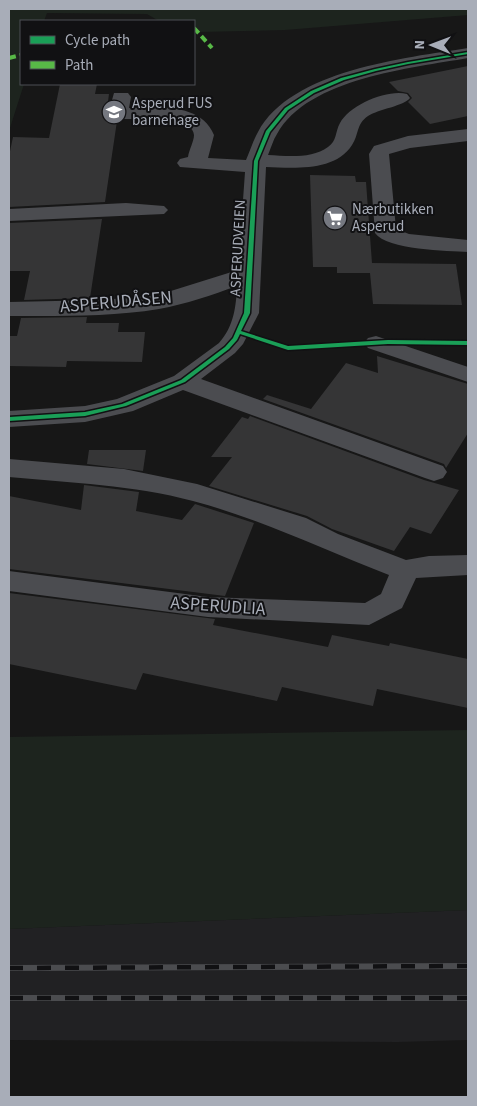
<svg xmlns="http://www.w3.org/2000/svg" width="477" height="1106" viewBox="0 0 477 1106" font-family="'Source Sans 3',sans-serif">
  <style>
    .built { fill: #212123 }
    .green { fill: #1d241e }
    .building { fill: #353536 }
    .lines { fill: none; stroke-linecap: round; stroke-linejoin: round }
    .minor { fill: #4b4c50; fill-rule: evenodd }
    .rail-casing { stroke: #4b4c4f; stroke-width: 6 }
    .rail { stroke: #111113; stroke-width: 4.5; stroke-dasharray: 14; stroke-linecap: butt }
    .quiet { stroke: #58b947; stroke-width: 4; stroke-dasharray: 7 4; stroke-linecap: butt }
    .cycleway-casing { stroke: #111113; stroke-width: 3 }
    .cycleway { fill: #1a9f57; fill-rule: evenodd }
    .labels { text-anchor: middle; dominant-baseline: central; stroke-width: 4; stroke-linejoin: round; paint-order: stroke }
    .far-poi-label { font-size: 15px; fill: #a8adb8; stroke: #111113; text-anchor: start }
    .far-street-label { font-size: 15px; fill: #a8adb8; stroke: #111113 }
    .street-label { font-size: 18px; fill: #a8adb8; stroke: #111113 }
  </style>
  <rect width="100%" height="100%" fill="#171717"/>
  <polygon class="built" points="468,910 468,1040 398,1042 9,1040 9,929"/>
  <g class="green">
    <polygon points="9,9 468,9 468,15 285,30 199,32 194,31 194,21 159,21 147,14 47,13 44,21 21,21 21,84 24,84 9,131"/>
    <polygon points="468,730 468,910 9,929 9,737"/>
  </g>
  <g class="building">
    <polygon points="468,66 468,116 430,124 408,102 412,98 408,93 398,91 389,82"/>
    <polygon points="60,84 97,84 95,94 109,94 106,117 117,121 105,202 9,207 9,156 13,137 49,138"/>
    <polygon points="310,175 355,176 356,182 366,182 372,263 456,264 462,305 373,304 370,273 337,273 337,267 313,267"/>
    <polygon points="102,219 90,298 24,300 30,271 9,271 9,223"/>
    <polygon points="87,317 86,323 119,323 118,332 145,332 142,362 67,361 66,367 9,366 9,336 17,336 21,318"/>
    <polygon points="377,356 468,384 468,433 446,468 444,464 263,399 267,395 311,409 346,363 378,373"/>
    <polygon points="250,416 424,480 459,490 431,534 410,527 394,551 332,529 307,516 209,486 232,457 211,457 242,417 248,419"/>
    <polygon points="89,450 146,450 143,471 87,464"/>
    <polygon points="84,485 139,492 136,511 182,520 195,504 254,523 225,596 9,569 9,496 81,510"/>
    <polygon points="9,593 215,619 213,625 328,647 332,635 389,646 390,643 468,659 468,708 377,689 373,706 282,687 277,701 143,673 136,690 9,664"/>
  </g>
  <g class="lines">
    <g class="minor">
      <path d="M 468,48 L 468,58 C 412,68 308,78 277,134 C 273,140 271,148 268,155 C 287,156 312,159 328,147 C 337,141 335,132 340,123 C 350,105 387,89 407,94 L 410,98 C 404,106 379,109 368,116 C 356,124 359,135 352,145 C 335,172 293,168 266,167 L 259,313 L 243,344 L 235,353 L 201,379 L 443,466 L 447,472 L 443,478 L 434,481 L 425,478 L 183,390 L 133,411 L 85,422 L 9,427 L 9,411 L 85,406 L 117,399 L 174,376 L 219,343 C 234,326 236,307 237,286 C 212,295 186,304 159,309 C 110,317 58,316 9,316 L 9,302 L 102,300 L 158,295 L 238,270 L 245,172 L 180,167 L 177,163 L 180,159 L 188,157 C 189,150 194,141 194,135 C 192,112 126,122 111,118 L 108,114 L 114,93 L 128,93 L 131,97 L 129,108 C 158,107 201,103 214,135 L 208,158 L 246,160 C 250,151 253,141 258,132 C 291,70 405,58 468,48 Z"/>
      <path d="M 468,129 L 468,141 L 410,148 L 389,154 L 396,229 L 409,234 L 468,240 L 468,252 C 448,251 387,250 375,233 L 369,154 L 374,146 L 408,136 Z"/>
      <polygon points="126,203 164,206 168,210 164,214 9,221 9,209"/>
      <polygon points="376,336 468,367 468,382 368,348 364,343 368,338"/>
      <path d="M 9,459 L 124,469 L 197,484 L 306,518 L 338,534 L 406,560 L 429,556 L 468,555 L 468,575 L 416,578 L 402,608 L 369,625 L 208,617 L 9,591 L 9,571 L 208,597 L 365,603 L 381,594 L 389,575 C 324,550 261,519 193,501 C 133,485 71,483 9,477 Z"/>
    </g>
    <g class="rail-casing">
      <g id="rail">
        <polyline points="9,968 468,966"/>
        <polyline points="9,998 468,998"/>
      </g>
    </g>
    <use href="#rail" class="rail"/>
    <g class="quiet">
      <polyline points="194,28 212,48"/>
      <polyline points="9,58 21,55"/>
    </g>
    <g class="cycleway-casing">
      <polygon id="cycleway" points="468,52 468,54 408,64 376,71 344,80 314,93 288,110 270,132 258,161 250,313 241,331 288,346 388,340 468,341 468,345 388,344 288,350 240,334 237,340 229,349 185,382 126,406 85,416 9,421 9,417 85,412 122,404 181,380 225,347 233,338 244,313 254,161 266,131 285,108 311,91 341,78 375,69 408,62"/>
    </g>
    <use href="#cycleway" class="cycleway"/>
  </g>
  <defs>
    <g id="school-disc" transform="scale(1.25)"><circle r="9.5" fill="#757880" stroke="#111113"/><path d="M0-5L7-2L0 1L-7-2ZM-4 1L0 2.5L4 1V4Q0 6-4 4Z" fill="#fff"/></g>
    <g id="supermarket-disc" transform="scale(1.25)"><circle r="9.5" fill="#757880" stroke="#111113"/><path d="M-6-5.5h2.5l.6 2H6L4.5 2H-2.5L-4.4-4H-6ZM-1.5 3.2a1.3 1.3 0 1 0 .1 0ZM3 3.2a1.3 1.3 0 1 0 .1 0Z" fill="#fff"/></g>
  </defs>
  <g fill-rule="evenodd">
    <use href="#school-disc" x="114" y="112"/>
    <use href="#supermarket-disc" x="335" y="218"/>
  </g>
  <g class="labels">
    <g class="far-poi-label">
      <text x="132" y="103">Asperud FUS<tspan x="132" dy="17">barnehage</tspan></text>
      <text x="352" y="209">Nærbutikken<tspan x="352" dy="17">Asperud</tspan></text>
    </g>
    <g class="far-street-label">
      <text transform="translate(238 248) rotate(-87)">ASPERUDVEIEN</text>
    </g>
    <g class="street-label">
      <text transform="translate(116 302) rotate(-5)">ASPERUDÅSEN</text>
      <text transform="translate(218 606) rotate(4)">ASPERUDLIA</text>
    </g>
  </g>
  <rect width="477" height="1106" fill="none" stroke="#a8adb8" stroke-width="20"/>
  <rect x="20" y="20" width="175" height="65" fill="#111113" stroke="#4d4f55"/>
  <rect x="30" y="36" width="25" height="8" fill="#1a9f57" stroke="#4d4f55"/>
  <text x="65" y="45" font-size="15" fill="#a8adb8">Cycle path</text>
  <rect x="30" y="61" width="25" height="8" fill="#58b947" stroke="#4d4f55"/>
  <text x="65" y="70" font-size="15" fill="#a8adb8">Path</text>
  <g transform="translate(432 45) rotate(271)" stroke="#111113" stroke-width="4" paint-order="stroke">
  <path d="M0-4L9 19L0 12L-9 19Z" fill="#a8adb8"/>
  <text y="-8" font-size="14" font-weight="bold" text-anchor="middle" fill="#a8adb8">N</text>
  </g>
</svg>
